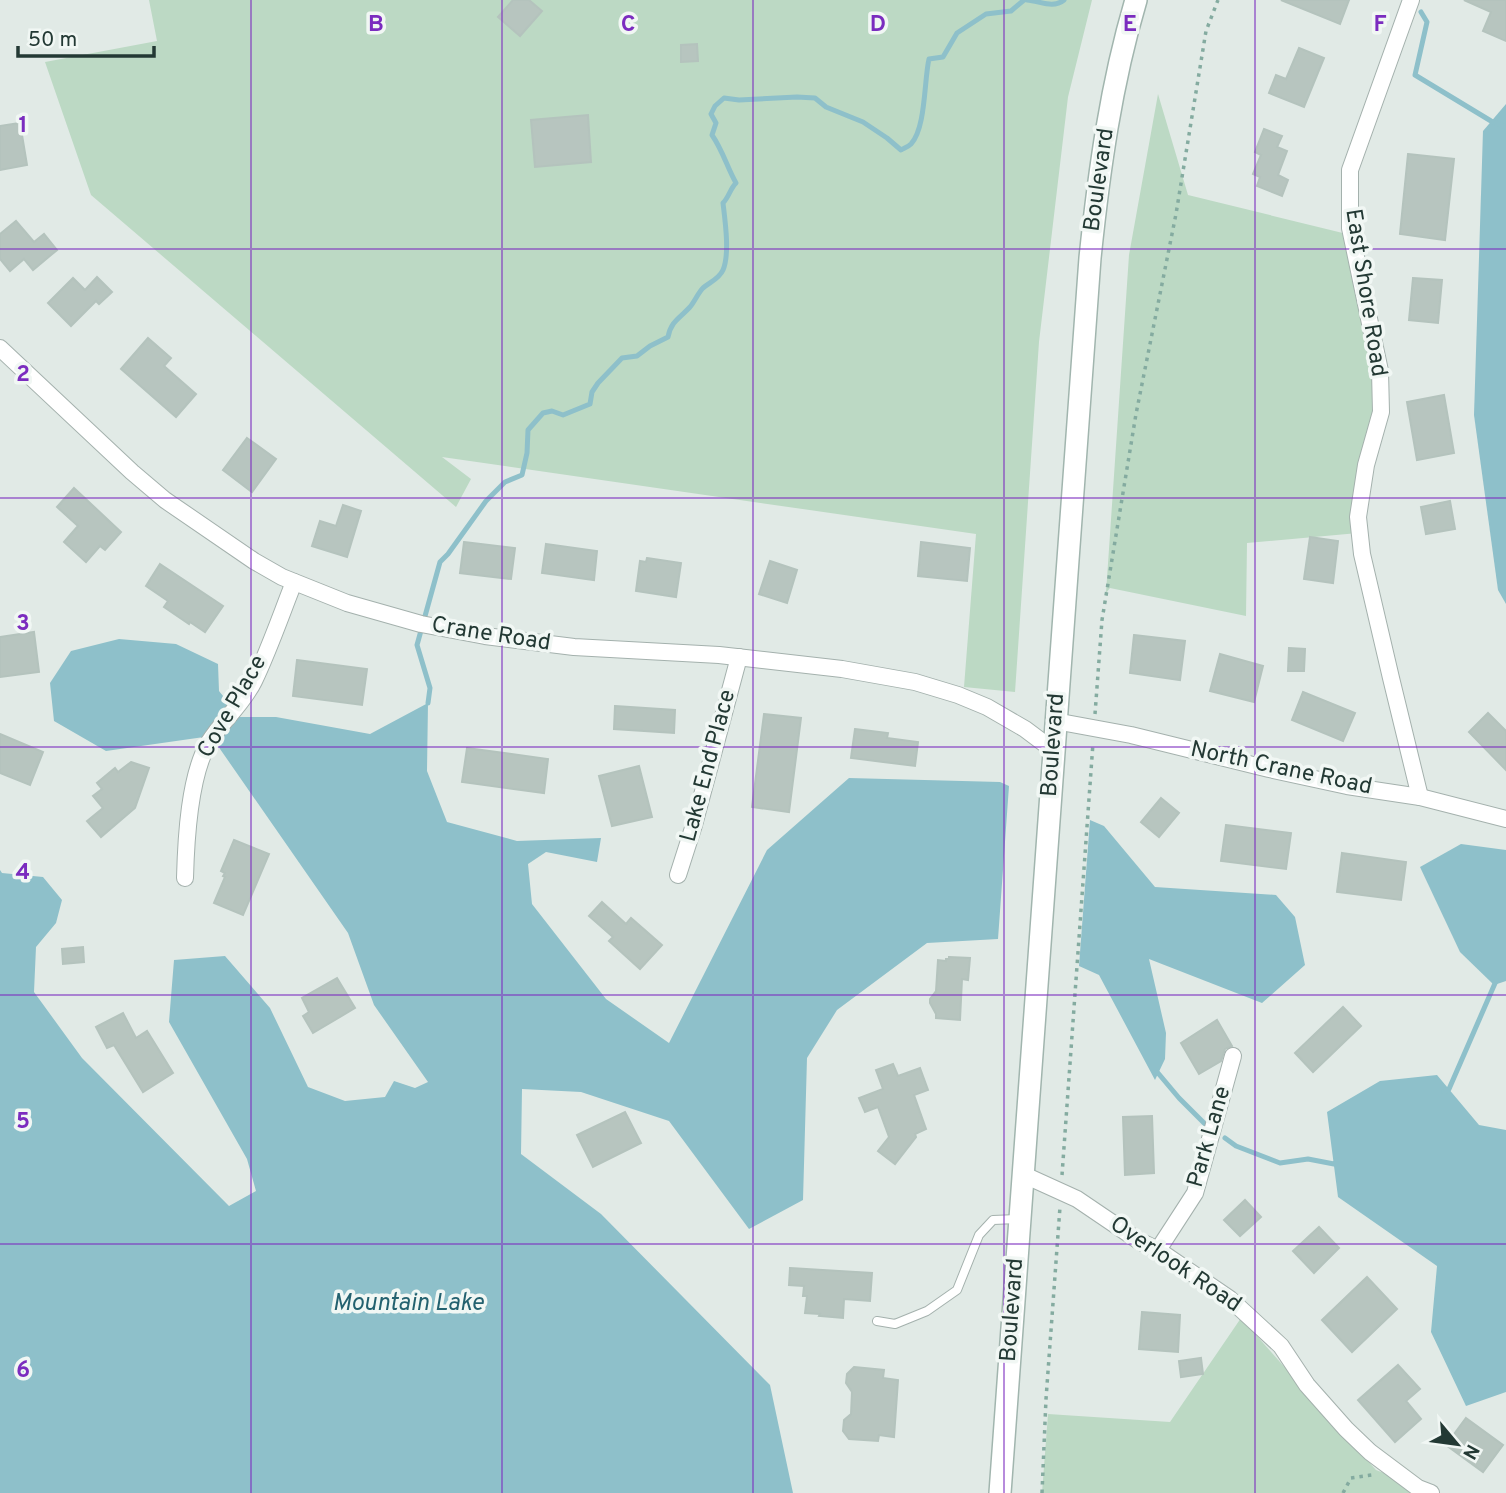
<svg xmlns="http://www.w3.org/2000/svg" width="1506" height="1493" viewBox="0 0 1506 1493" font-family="Overpass,sans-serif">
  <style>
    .green { fill: #bcd9c4 }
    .water { fill: #8ec0ca }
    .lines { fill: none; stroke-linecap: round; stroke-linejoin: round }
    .stream { stroke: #8ec0ca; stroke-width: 5 }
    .building { fill: #b7c5bf; stroke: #b4c3bd; stroke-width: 2 }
    .service-casing { stroke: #a4b1ad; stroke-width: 10 }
    .minor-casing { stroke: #a4b1ad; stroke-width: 18 }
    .secondary-casing { stroke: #a1b5ae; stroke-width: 24 }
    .path { stroke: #84aba0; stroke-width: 3.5; stroke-dasharray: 3.5 5; stroke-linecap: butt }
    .service { stroke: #fff; stroke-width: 8 }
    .minor { stroke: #fff; stroke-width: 16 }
    .secondary { stroke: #fff; stroke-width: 21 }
    .grid { fill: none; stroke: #7b2cbf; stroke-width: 2; stroke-opacity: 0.55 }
    .labels { text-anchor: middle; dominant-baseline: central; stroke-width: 7; stroke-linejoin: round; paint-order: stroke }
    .street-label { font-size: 23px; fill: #233934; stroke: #f1f7f4 }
    .water-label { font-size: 24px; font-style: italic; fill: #23616f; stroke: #f1f7f4 }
    .grid-label { font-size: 23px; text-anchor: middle; font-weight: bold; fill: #7b2cbf; stroke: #f1f7f4; stroke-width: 7; stroke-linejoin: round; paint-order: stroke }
  </style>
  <rect width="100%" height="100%" fill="#e1eae6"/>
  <g class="green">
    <polygon points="149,0 1092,0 1068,97 1039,342 1015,692 964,687 976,534 442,457 471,479 456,507 91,195 45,62 157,41"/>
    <polygon points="1158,94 1188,195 1355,236 1379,392 1358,533 1247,543 1246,616 1110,588 1106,593 1129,255"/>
    <polygon points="1241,1318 1376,1470 1436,1493 1042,1493 1048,1414 1170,1422"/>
  </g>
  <g class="water">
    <polygon points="1506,104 1506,604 1498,590 1474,415 1483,131"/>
    <polygon points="119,639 176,644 218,664 219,691 240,717 276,717 370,734 428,703 427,771 447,822 517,841 601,838 597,862 546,852 528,864 532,904 606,999 669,1043 767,850 849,778 1000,782 1009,786 998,939 927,943 837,1010 807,1058 803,1200 749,1229 669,1121 581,1092 522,1089 521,1154 601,1214 770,1385 793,1493 0,1493 0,870 2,873 43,877 62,900 56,923 36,947 34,992 82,1058 229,1206 256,1191 247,1159 169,1022 174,960 225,956 270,1008 308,1087 345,1101 385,1097 394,1081 415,1088 428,1082 374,1005 348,933 211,736 106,751 54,721 50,683 71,651"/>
    <polygon points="1090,820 1104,826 1155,887 1276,895 1295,917 1305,965 1262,1003 1149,959 1166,1033 1165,1059 1155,1080 1099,975 1079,966"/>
    <polygon points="1461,844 1506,850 1506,981 1494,985 1460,952 1420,867"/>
    <polygon points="1437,1075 1479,1125 1506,1130 1506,1392 1466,1406 1431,1332 1437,1266 1338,1197 1327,1112 1380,1081"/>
  </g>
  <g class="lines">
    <g class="stream">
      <path d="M 1027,0 C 1040,1 1053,9 1064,0"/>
      <polyline points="1421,12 1427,22 1415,75 1491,121 1506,127"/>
      <path d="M 428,703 L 430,688 L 417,645 L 440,562 L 448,554 L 486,501 L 505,482 L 522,475 L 527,453 L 528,430 L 543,413 L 552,411 L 563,415 L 590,404 L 592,392 L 598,383 L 622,358 L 637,356 L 650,346 L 668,337 C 671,321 680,318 690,307 C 695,301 698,293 703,288 C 710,282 719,279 723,270 C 730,254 725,220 723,203 C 729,197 730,189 736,183 C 727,167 723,151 712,135 L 716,123 L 711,114 L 715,106 L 724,98 L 739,100 L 797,97 L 815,98 L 826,107 L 863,122 L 887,138 L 901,150 C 904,148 908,147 911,144 C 926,128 924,80 929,59 L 943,57 L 957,33 L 986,14 L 1011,11 L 1024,0"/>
      <polyline points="1158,1073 1179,1098 1207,1126"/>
      <polyline points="1444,1092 1449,1089 1496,981"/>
      <polyline points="1225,1138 1236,1146 1280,1163 1308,1159 1334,1164 1339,1160"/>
    </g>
  </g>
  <g class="building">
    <polygon points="513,0 529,0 542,11 520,36 498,17"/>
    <polygon points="1281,0 1349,0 1340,24"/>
    <polygon points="1464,0 1506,0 1506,41 1483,31 1491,12"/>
    <polygon points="697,44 698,61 681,62 681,45"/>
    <polygon points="1299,48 1324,58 1304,107 1269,93 1276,75 1286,79"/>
    <polygon points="588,115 591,162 535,167 531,120"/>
    <polygon points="20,123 27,165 0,170 0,126"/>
    <polygon points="1264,129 1282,136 1277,147 1287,151 1278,175 1288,180 1282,196 1257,186 1260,177 1253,174 1261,155 1255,152"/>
    <polygon points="1408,154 1454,159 1445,240 1400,234"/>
    <polygon points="16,221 34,242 44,234 57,250 33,270 24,259 10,271 0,259 0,234"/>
    <polygon points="97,277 112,292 99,304 96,301 71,326 48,303 73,278 85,290"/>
    <polygon points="1413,278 1442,280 1438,323 1409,320"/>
    <polygon points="148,338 171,358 164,366 196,394 176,417 121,369"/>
    <polygon points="1444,395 1454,453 1417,460 1407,402"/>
    <polygon points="247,438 276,459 252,492 223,470"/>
    <polygon points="74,488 121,532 105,550 100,546 86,562 64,542 78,526 57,507"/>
    <polygon points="1450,501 1455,529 1426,534 1421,507"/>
    <polygon points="343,505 361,511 347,557 312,546 320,521 336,526"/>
    <polygon points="1310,537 1338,541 1333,583 1304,579"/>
    <polygon points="464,542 515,548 511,579 460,573"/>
    <polygon points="921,542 970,548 967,581 918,576"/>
    <polygon points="546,544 597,551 594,580 542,573"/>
    <polygon points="647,558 681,563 676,597 636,591 640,561 646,562"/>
    <polygon points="770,561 797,570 787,603 759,594"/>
    <polygon points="160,564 223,606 205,632 190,622 189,624 164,607 168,601 146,586"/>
    <polygon points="34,632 39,672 0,677 0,637"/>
    <polygon points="1134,635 1185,641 1180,680 1130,673"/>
    <polygon points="1289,648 1305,649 1304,671 1288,671"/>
    <polygon points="1220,654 1263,666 1254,702 1210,691"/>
    <polygon points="297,660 367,669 362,705 293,696"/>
    <polygon points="1303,692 1355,713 1343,741 1292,720"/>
    <polygon points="615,706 675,710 674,733 614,729"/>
    <polygon points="1488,713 1506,731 1506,770 1469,732"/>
    <polygon points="764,714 801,718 789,812 752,807"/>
    <polygon points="855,729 888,733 887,738 918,742 915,766 851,758"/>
    <polygon points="0,734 43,752 30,785 0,773"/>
    <polygon points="467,748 548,759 544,793 462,782"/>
    <polygon points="131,762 149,768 135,808 101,837 87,821 103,808 93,796 102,789 97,783 115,768 118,772"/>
    <polygon points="639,766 652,817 612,826 599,776"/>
    <polygon points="1161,798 1179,813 1159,837 1141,822"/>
    <polygon points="1226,825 1291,833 1286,869 1221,861"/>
    <polygon points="234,840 269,854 243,915 214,903 225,877 223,876 225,873 221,871"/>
    <polygon points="1342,853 1406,862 1401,900 1337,892"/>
    <polygon points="602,902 626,924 631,918 662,945 640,969 609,941 613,937 589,916"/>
    <polygon points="83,947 84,962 63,964 62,949"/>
    <polygon points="949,957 970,958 968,980 962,979 960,1020 936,1018 936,1014 930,1003 930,999 936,991 938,960 946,961 946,959 949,959"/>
    <polygon points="337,978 355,1008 313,1033 303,1016 309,1012 302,998"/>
    <polygon points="1343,1007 1361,1026 1313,1072 1295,1053"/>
    <polygon points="123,1013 136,1038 147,1031 173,1073 143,1092 114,1045 107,1048 96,1027"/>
    <polygon points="1217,1020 1232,1046 1225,1049 1221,1061 1199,1074 1181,1043"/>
    <polygon points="893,1064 898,1076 920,1068 928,1090 914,1095 926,1129 915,1134 916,1137 895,1164 878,1151 889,1137 878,1107 865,1112 859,1098 883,1089 876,1070"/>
    <polygon points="625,1112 641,1143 593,1167 577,1135"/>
    <polygon points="1152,1116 1154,1173 1125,1175 1123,1117"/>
    <polygon points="1245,1200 1261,1217 1240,1236 1224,1220"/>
    <polygon points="1319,1227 1339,1248 1314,1273 1293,1251"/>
    <polygon points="790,1268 872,1273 870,1301 844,1299 843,1318 819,1316 820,1314 805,1313 807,1296 803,1296 804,1286 789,1285"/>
    <polygon points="1367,1277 1397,1309 1352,1352 1322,1320"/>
    <polygon points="1142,1312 1180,1315 1178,1352 1139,1349"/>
    <polygon points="1201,1358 1203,1374 1181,1377 1179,1361"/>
    <polygon points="1398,1365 1420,1389 1406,1401 1421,1419 1395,1442 1358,1400"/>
    <polygon points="854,1367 884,1370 883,1378 898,1380 894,1437 879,1435 878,1441 849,1439 843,1431 844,1420 851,1414 852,1392 846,1383 847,1374"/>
    <polygon points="1466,1418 1503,1445 1483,1472 1446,1445"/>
  </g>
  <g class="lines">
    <g class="service-casing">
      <polyline id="service" points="877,1321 895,1324 927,1311 957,1290 979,1235 993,1220 1017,1219"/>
    </g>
    <g class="minor-casing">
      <g id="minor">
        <polyline points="1411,0 1350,170 1350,228 1380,371 1381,412 1366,465 1358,517 1362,554 1391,678 1420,797"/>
        <polyline points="0,348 132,472 165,500 254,561 282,577 347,603 421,624 485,636 574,647 719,655 842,669 915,682 958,695 987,707 1025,729 1053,750"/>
        <polyline points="1055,721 1131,735 1269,769 1347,786 1420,797 1506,819"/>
        <polyline points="678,875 694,825 739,657"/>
        <path d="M 185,878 C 186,839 189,776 209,742 C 222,721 243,704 254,681 C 269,650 281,615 294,582"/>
        <polyline points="1022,1174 1077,1199 1139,1241 1158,1250 1230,1299 1281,1346 1307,1385 1346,1429 1370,1452 1418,1488 1431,1493"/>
        <polyline points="1158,1250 1195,1193 1233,1056"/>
      </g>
    </g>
    <g class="secondary-casing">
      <path id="secondary" d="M 1000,1493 L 1090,258 C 1099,171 1111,84 1136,0"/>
    </g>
    <g class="path">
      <polyline points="1095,714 1102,620 1136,414 1176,214 1206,31 1218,0"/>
      <polyline points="1062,1175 1093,743"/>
      <polyline points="1042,1493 1046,1399 1060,1207"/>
      <polyline points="1343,1493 1351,1478 1372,1475"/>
    </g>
    <use href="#service" class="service"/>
    <use href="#minor" class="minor"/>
    <use href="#secondary" class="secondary"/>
  </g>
  <path class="grid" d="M 251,0 L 251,1493M 502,0 L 502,1493M 753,0 L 753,1493M 1004,0 L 1004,1493M 1255,0 L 1255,1493M 0,249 L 1506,249M 0,498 L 1506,498M 0,747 L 1506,747M 0,995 L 1506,995M 0,1244 L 1506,1244"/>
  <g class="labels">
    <g class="street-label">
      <text transform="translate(1100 180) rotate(-82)">Boulevard</text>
      <text transform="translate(1365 293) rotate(81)">East Shore Road</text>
      <text transform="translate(491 635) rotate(9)">Crane Road</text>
      <text transform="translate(233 707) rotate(-60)">Cove Place</text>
      <text transform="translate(1054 745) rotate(-86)">Boulevard</text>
      <text transform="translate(709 766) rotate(-75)">Lake End Place</text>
      <text transform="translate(1281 769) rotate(12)">North Crane Road</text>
      <text transform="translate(1210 1137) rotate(-74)">Park Lane</text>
      <text transform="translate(1175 1265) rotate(34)">Overlook Road</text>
      <text transform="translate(1013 1310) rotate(-86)">Boulevard</text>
    </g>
    <g class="water-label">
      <text x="408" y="1304">Mountain Lake</text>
    </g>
  </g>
  <g class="grid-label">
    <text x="376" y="31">B</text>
    <text x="628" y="31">C</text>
    <text x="878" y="31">D</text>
    <text x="1130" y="31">E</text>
    <text x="1380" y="31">F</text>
    <text x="23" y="132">1</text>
    <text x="23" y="381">2</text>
    <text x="23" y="630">3</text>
    <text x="23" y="879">4</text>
    <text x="23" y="1128">5</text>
    <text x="23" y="1377">6</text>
  </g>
  <g transform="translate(1457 1444) rotate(119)" stroke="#f1f7f4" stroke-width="5" paint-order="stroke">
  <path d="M0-5L12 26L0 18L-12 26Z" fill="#233934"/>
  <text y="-10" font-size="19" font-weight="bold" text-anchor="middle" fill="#233934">N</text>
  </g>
  <path d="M18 46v10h136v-10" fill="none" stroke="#233934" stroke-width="3.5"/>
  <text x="28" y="46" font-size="21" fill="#233934" stroke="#f1f7f4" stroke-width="5" paint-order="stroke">50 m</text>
</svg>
